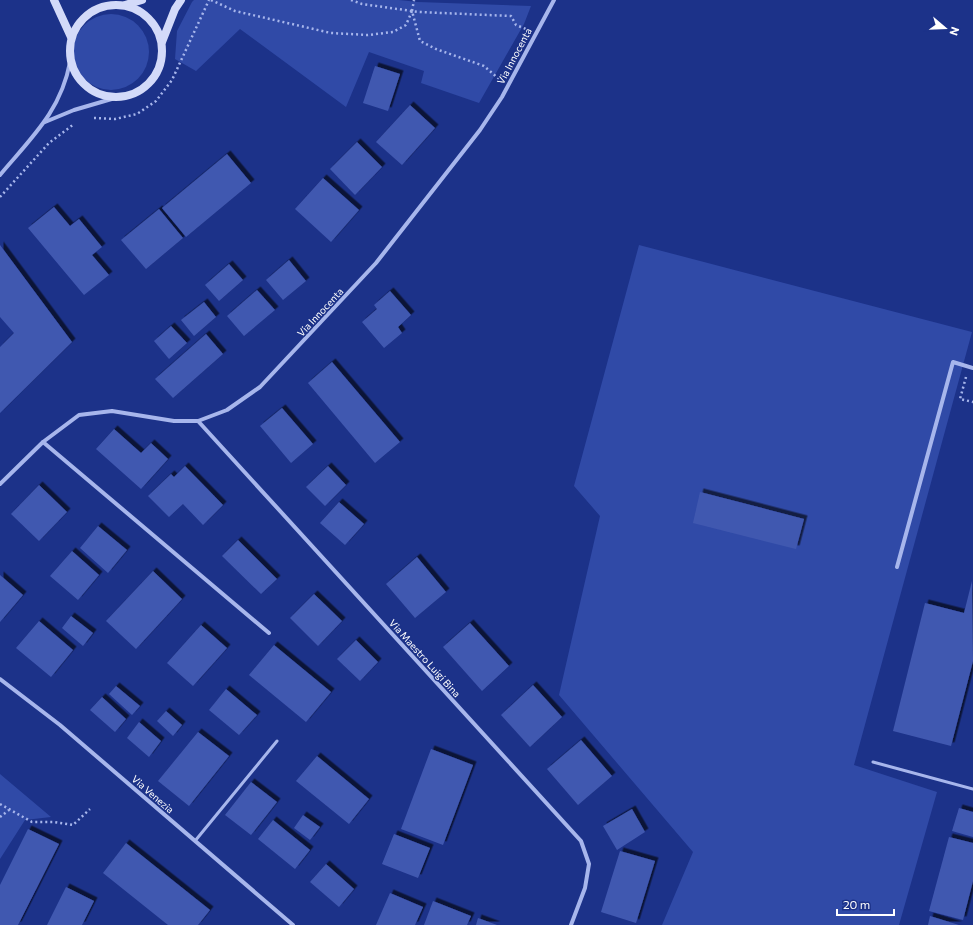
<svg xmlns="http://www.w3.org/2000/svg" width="973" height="925" viewBox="0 0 973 925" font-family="Commissioner,sans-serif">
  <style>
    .green { fill: #304aa7 }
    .building { fill: #4158b0; filter: url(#shadow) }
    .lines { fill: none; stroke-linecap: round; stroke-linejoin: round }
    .path { stroke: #a7b6ec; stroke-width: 2.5; stroke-dasharray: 2 3; stroke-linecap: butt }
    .lane { stroke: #a7b6ec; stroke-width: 3 }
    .street { stroke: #a7b6ec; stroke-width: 4 }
    .secondary { stroke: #d3daf9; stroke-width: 8 }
    .labels { text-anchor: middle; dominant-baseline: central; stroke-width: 3; stroke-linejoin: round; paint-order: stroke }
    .street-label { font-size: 10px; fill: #fff; stroke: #1c3289 }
  </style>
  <defs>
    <filter id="shadow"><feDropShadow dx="3.5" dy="-3.5" stdDeviation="0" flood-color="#0009"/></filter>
  </defs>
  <rect width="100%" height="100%" fill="#1c3289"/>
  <g class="green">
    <polygon points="194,0 399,0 418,2 531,6 524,24 479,103 421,83 424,71 369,52 346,107 240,29 196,71 175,59 177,31 192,2"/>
    <circle cx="111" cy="52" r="38"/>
    <polygon points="639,245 972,332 854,765 937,792 899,925 662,925 693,852 559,695 600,516 574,486"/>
    <polygon points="0,774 51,817 25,820 0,859"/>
  </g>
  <g class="building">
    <polygon points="375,66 400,74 388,111 363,103"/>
    <polygon points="410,105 435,128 402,165 376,142"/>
    <polygon points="357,142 382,167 355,195 330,169"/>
    <polygon points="227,154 251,183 186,237 162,208"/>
    <polygon points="323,178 359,210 331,242 295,209"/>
    <polygon points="54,207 70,226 79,219 102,247 92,255 109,275 84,295 28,228"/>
    <polygon points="159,209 183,238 146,269 121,240"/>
    <polygon points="0,245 72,342 0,413 0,347 14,333 0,317"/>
    <polygon points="289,260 306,281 283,300 266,280"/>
    <polygon points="229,264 243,280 219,301 205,285"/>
    <polygon points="257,290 275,310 244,336 227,316"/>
    <polygon points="390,291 411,315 398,327 402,333 384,348 362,322 377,309 374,305"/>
    <polygon points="204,302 216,317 194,336 181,320"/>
    <polygon points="171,326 187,343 169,359 154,341"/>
    <polygon points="206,334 223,354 173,398 155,379"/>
    <polygon points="332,362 400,442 375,463 308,383"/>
    <polygon points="282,408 313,444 291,463 260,426"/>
    <polygon points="114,429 141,453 151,443 168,459 141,489 96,449"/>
    <polygon points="185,466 223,505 203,525 183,504 169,517 148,496 171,474 174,477"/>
    <polygon points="328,466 346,485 325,506 306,487"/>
    <polygon points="39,485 67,512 39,541 11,514"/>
    <polygon points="700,492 804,519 796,549 693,523"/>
    <polygon points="339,502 364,524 345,545 320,523"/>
    <polygon points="98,526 127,550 108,573 80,548"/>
    <polygon points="238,540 277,579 261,594 222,556"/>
    <polygon points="72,551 99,575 78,600 50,576"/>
    <polygon points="417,557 446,592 415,618 386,584"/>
    <polygon points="153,571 182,599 136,649 106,621"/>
    <polygon points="0,575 23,595 0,622"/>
    <polygon points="972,581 973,661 951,746 893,731 925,603 964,613"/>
    <polygon points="314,594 342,621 318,646 290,618"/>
    <polygon points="71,616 93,633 83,646 62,628"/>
    <polygon points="39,621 73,650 51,677 16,648"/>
    <polygon points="470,623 509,666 482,691 443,647"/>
    <polygon points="201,625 227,648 193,686 167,663"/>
    <polygon points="356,640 378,662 360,681 337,659"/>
    <polygon points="274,645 331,692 306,722 249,675"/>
    <polygon points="533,685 562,717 530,747 501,715"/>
    <polygon points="116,686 140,706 132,715 109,694"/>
    <polygon points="226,689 257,715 239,735 209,710"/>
    <polygon points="102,697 126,719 115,732 90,710"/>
    <polygon points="166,711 182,725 173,736 157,721"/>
    <polygon points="139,722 161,741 149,757 127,738"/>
    <polygon points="198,732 229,756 189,806 158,781"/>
    <polygon points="581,740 612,776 578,805 547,769"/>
    <polygon points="431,749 473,765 443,845 401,829"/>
    <polygon points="317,756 369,799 349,824 296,781"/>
    <polygon points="251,782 277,802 251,835 225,815"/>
    <polygon points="959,808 973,812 973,837 952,831"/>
    <polygon points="632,809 645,832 617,850 603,826"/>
    <polygon points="303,815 320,827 310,840 294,828"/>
    <polygon points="273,820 310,850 295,869 258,839"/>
    <polygon points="28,829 59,844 18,925 0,925 0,885"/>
    <polygon points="394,834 430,848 418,878 382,864"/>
    <polygon points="949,837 973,843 973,881 963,920 929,911"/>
    <polygon points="126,843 210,910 198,925 168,925 103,873"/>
    <polygon points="620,851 655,861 636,923 601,912"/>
    <polygon points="326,864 354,889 339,907 310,882"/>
    <polygon points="66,887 94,901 82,925 47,925"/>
    <polygon points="390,893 423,907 415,925 376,925"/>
    <polygon points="433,901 471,916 467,925 424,925"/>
    <polygon points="930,916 959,925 928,925"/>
    <polygon points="478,918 497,925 476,925"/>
  </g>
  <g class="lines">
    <g class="path">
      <polyline points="211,0 235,11 331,33 368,35 393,32 406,25 412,11 420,41 436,49 484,66 499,79"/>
      <polyline points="351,0 362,4 419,12 511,16 516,25 526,29"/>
      <polyline points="412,11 414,0"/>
      <polyline points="94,118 115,119 137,114 156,101 172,80 209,0"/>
      <polyline points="0,197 49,143 74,124"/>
      <polyline points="966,377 960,399 973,402"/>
      <polyline points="0,804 32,822 54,822 73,825 90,809"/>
      <polyline points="0,817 9,810"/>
    </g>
    <g class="lane">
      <polyline points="873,762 973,789"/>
      <polyline points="195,841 277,741"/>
    </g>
    <g class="street">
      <polyline points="45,122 74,110 115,98"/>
      <path d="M 0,175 C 31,138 61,111 70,62"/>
      <polyline points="198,421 581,841 589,864 585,888 571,925"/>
      <polyline points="43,442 269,633"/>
      <polyline points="0,484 43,442 79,415 112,411 174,421 198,421 227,410 260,387 376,263 480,130 502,97 554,0"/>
      <polyline points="897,567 953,362 973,368"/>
      <polyline points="0,679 60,725 293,925"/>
    </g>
    <g class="secondary">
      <polyline points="54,0 71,37"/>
      <circle cx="116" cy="51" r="46"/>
      <polyline points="125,5 142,0"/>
      <polyline points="162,42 175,9 181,0"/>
    </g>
  </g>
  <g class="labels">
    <g class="street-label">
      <text transform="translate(514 56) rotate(-62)">Via Innocenta</text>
      <text transform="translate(320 312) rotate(-47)">Via Innocenta</text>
      <text transform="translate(425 658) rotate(48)">Via Maestro Luigi Bina</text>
      <text transform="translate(153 794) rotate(41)">Via Venezia</text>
    </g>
  </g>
  <g transform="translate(945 28) rotate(109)" stroke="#1c3289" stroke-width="3" paint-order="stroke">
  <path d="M0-3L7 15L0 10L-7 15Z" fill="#ffffff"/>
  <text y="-6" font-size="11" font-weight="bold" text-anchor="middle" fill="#ffffff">N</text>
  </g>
  <path d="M837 909v6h57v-6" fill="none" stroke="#ffffff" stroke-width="2"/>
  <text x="843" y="909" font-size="12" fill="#ffffff" stroke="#1c3289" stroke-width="3" paint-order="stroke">20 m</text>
</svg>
